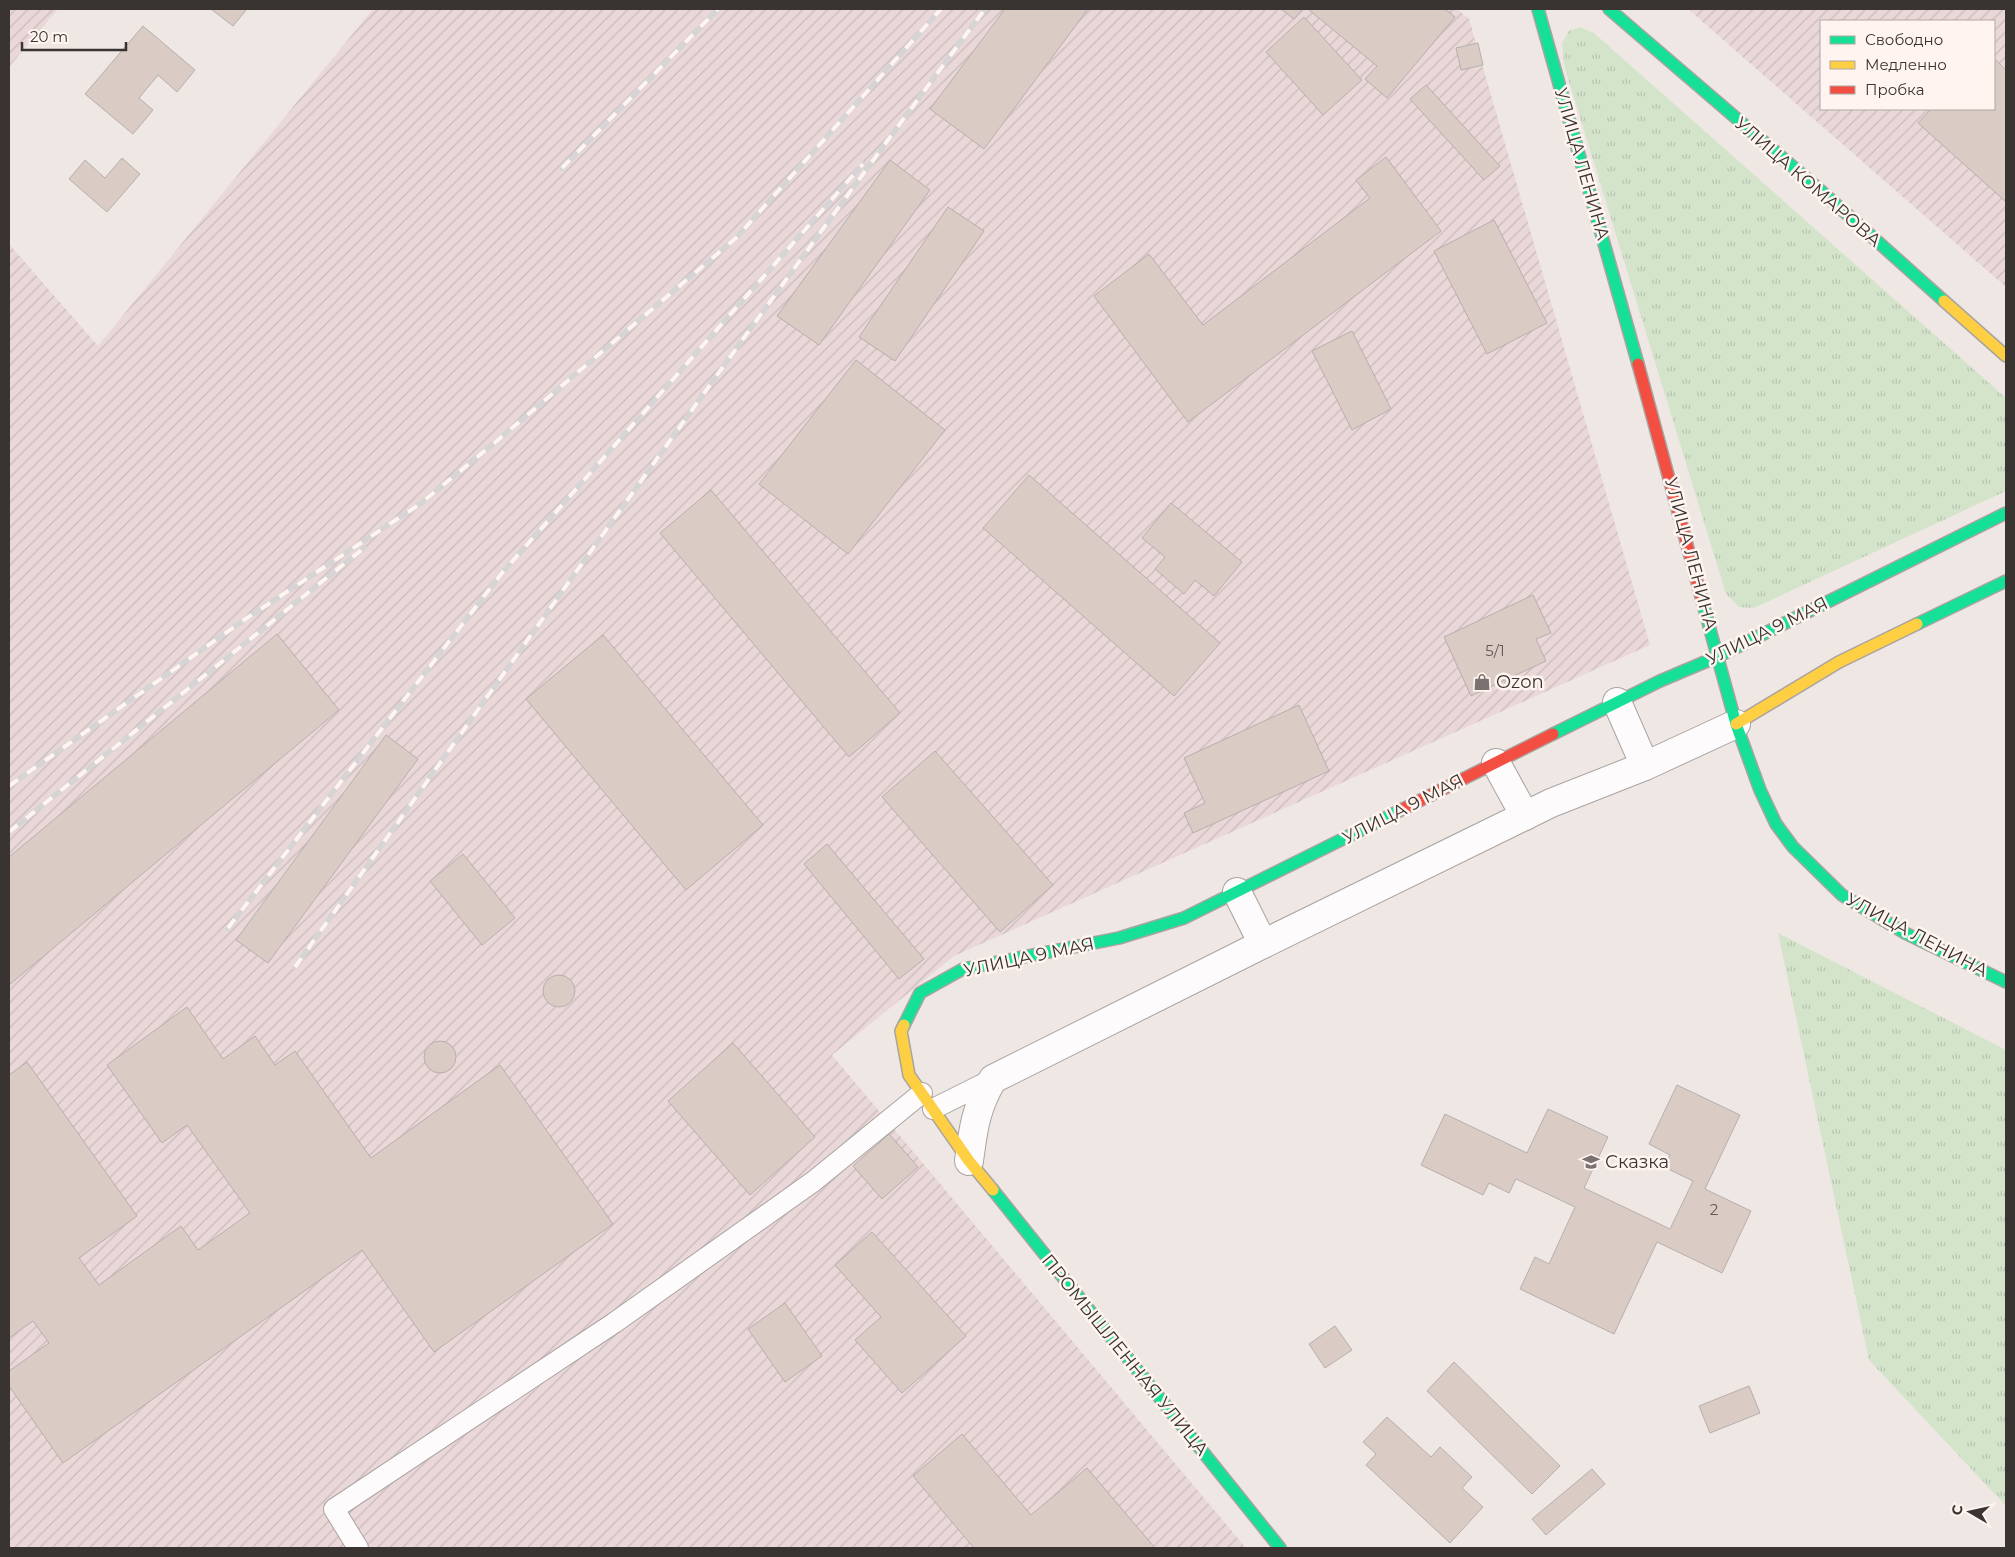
<svg xmlns="http://www.w3.org/2000/svg" width="2015" height="1557" viewBox="0 0 2015 1557" font-family="Montserrat,sans-serif">
  <style>
    .industrial { fill: url(#industrial-furrows); fill-rule: evenodd }
    .grass { fill: url(#grass-tufts) }
    .building { fill: #dacbc5; stroke: #b5afad }
    .lines { fill: none; stroke-linecap: round; stroke-linejoin: round }
    .lane-casing { stroke: #a9a3a1; stroke-width: 22 }
    .street-casing { stroke: #a9a3a1; stroke-width: 30 }
    .fast-casing { stroke: #a9a3a1; stroke-width: 14 }
    .slow-casing { stroke: #a9a3a1; stroke-width: 14 }
    .jam-casing { stroke: #a9a3a1; stroke-width: 14 }
    .lane { stroke: #fdfbfb; stroke-width: 20 }
    .street { stroke: #fdfbfb; stroke-width: 28 }
    .fast { stroke: #16e098; stroke-width: 11 }
    .slow { stroke: #ffcf43; stroke-width: 11 }
    .jam { stroke: #f24e42; stroke-width: 11 }
    .rail-casing { stroke: #d6d4d4; stroke-width: 5.5 }
    .rail { stroke: #fff4ef; stroke-width: 4; stroke-dasharray: 11; stroke-linecap: butt }
    .labels { text-anchor: middle; dominant-baseline: central; stroke-width: 5; stroke-linejoin: round; paint-order: stroke }
    .number-label { font-size: 15px; fill: #615956 }
    .street-label { font-size: 18px; fill: #393331; stroke: #fff4ef }
    .poi-label { font-size: 18px; fill: #393331; stroke: #fff4ef; text-anchor: start }
  </style>
  <defs>
    <pattern id="industrial-furrows" width="10" height="10" patternUnits="userSpaceOnUse" patternTransform="scale(1.25)"><rect width="10" height="10" fill="#ead8d9"/><path d="M-1 1l2-2M0 10L10 0M9 11l2-2" fill="none" stroke="#c9babb"/></pattern>
    <pattern id="grass-tufts" width="24" height="20" patternUnits="userSpaceOnUse" patternTransform="scale(1.25)"><rect width="24" height="20" fill="#d4e4cb"/><path d="M3 7l-1-3M5 7V3M7 7l1-3M15 17l-1-3M17 17v-4M19 17l1-3" fill="none" stroke="#b7c4af"/></pattern>
  </defs>
  <rect width="100%" height="100%" fill="#efe7e4"/>
  <g class="industrial">
    <polygon points="9,9 58,9 9,67"/>
    <polygon points="373,9 1457,9 1469,19 1650,645 954,956 832,1055 1246,1548 9,1548 9,244 98,346"/>
    <path d="M 1688,9 L 2006,9 L 2006,287 ZM 1821,21 L 1994,21 L 1994,109 L 1821,109 Z"/>
  </g>
  <g class="grass">
    <polygon points="1580,27 1595,34 2006,398 2006,491 1754,608 1739,607 1726,594 1564,65 1562,43 1569,31"/>
    <polygon points="1778,933 2006,1050 2006,1506 1869,1360"/>
  </g>
  <g class="building">
    <polygon points="211,9 247,9 233,26"/>
    <polygon points="1005,9 1088,9 984,149 930,109"/>
    <polygon points="1281,9 1303,9 1294,19"/>
    <polygon points="1308,9 1445,9 1455,17 1387,98 1365,79 1377,66"/>
    <polygon points="1304,17 1362,80 1323,115 1266,52"/>
    <polygon points="143,26 195,70 177,92 158,75 139,98 153,110 133,134 85,94"/>
    <polygon points="1478,43 1483,65 1461,70 1456,48"/>
    <polygon points="1994,58 2006,70 2006,202 1918,123 1931,109 1994,109"/>
    <polygon points="1426,85 1500,166 1484,180 1410,99"/>
    <polygon points="1386,157 1441,231 1188,422 1094,296 1149,254 1203,325 1370,198 1356,180"/>
    <polygon points="122,158 140,174 107,212 69,179 85,160 105,178"/>
    <polygon points="890,160 930,190 819,345 777,316"/>
    <polygon points="948,207 984,231 895,361 859,337"/>
    <polygon points="1494,220 1547,323 1487,354 1434,251"/>
    <polygon points="1352,331 1391,409 1352,430 1312,351"/>
    <polygon points="856,360 945,430 848,554 759,484"/>
    <polygon points="1029,475 1220,643 1174,696 983,528"/>
    <polygon points="711,490 900,713 849,757 660,533"/>
    <polygon points="1171,503 1242,562 1214,596 1195,580 1184,594 1155,569 1165,557 1142,538"/>
    <polygon points="1533,595 1551,633 1536,639 1546,661 1471,696 1444,637"/>
    <polygon points="277,634 339,710 9,985 9,857"/>
    <polygon points="603,635 763,825 686,890 526,699"/>
    <polygon points="1299,705 1329,771 1193,833 1184,813 1205,803 1184,758"/>
    <polygon points="386,735 418,759 268,963 236,940"/>
    <polygon points="935,751 1053,885 1000,932 882,797"/>
    <polygon points="827,844 924,959 899,979 804,864"/>
    <polygon points="463,854 515,918 482,945 430,881"/>
    <circle cx="559" cy="991" r="16"/>
    <polygon points="187,1007 223,1059 255,1036 275,1065 295,1051 371,1158 500,1065 613,1224 434,1352 362,1250 63,1463 9,1386 9,1371 49,1343 33,1321 9,1338 9,1075 27,1062 137,1216 79,1258 99,1285 181,1226 198,1250 250,1213 187,1125 162,1143 107,1065"/>
    <circle cx="440" cy="1057" r="16"/>
    <polygon points="733,1043 815,1137 750,1195 668,1101"/>
    <polygon points="1677,1085 1740,1115 1705,1189 1751,1211 1722,1273 1657,1242 1614,1334 1520,1289 1535,1257 1549,1264 1575,1207 1516,1179 1509,1193 1489,1183 1483,1195 1421,1165 1445,1114 1527,1153 1548,1109 1608,1137 1584,1188 1670,1229 1693,1181 1664,1167 1670,1155 1649,1144"/>
    <polygon points="889,1134 918,1167 882,1199 853,1166"/>
    <polygon points="872,1232 966,1336 902,1393 855,1340 881,1317 835,1265"/>
    <polygon points="785,1303 822,1356 785,1382 748,1329"/>
    <polygon points="1335,1326 1352,1350 1325,1368 1309,1344"/>
    <polygon points="1454,1362 1560,1466 1532,1494 1427,1391"/>
    <polygon points="1749,1386 1760,1413 1710,1433 1699,1406"/>
    <polygon points="1387,1417 1431,1457 1440,1447 1472,1477 1462,1488 1483,1507 1450,1543 1366,1465 1376,1454 1363,1442"/>
    <polygon points="962,1434 1031,1515 1087,1468 1155,1548 974,1548 913,1476"/>
    <polygon points="1592,1469 1605,1484 1546,1535 1532,1519"/>
  </g>
  <g class="lines">
    <g class="lane-casing">
      <g id="lane">
        <polyline points="933,1109 993,1079"/>
        <polyline points="358,1548 334,1509 614,1323 814,1181 922,1093"/>
      </g>
    </g>
    <g class="street-casing">
      <g id="street">
        <polyline points="1617,702 1645,766"/>
        <polyline points="1496,763 1525,816"/>
        <polyline points="1237,892 1263,944"/>
        <path d="M 969,1161 C 973,1130 976,1106 993,1079 L 1263,944 L 1551,803 L 1645,766 L 1736,724"/>
      </g>
    </g>
    <g class="fast-casing">
      <g id="fast">
        <polyline points="1538,9 1638,364"/>
        <polyline points="1609,9 1820,190 1944,301"/>
        <polyline points="1703,604 1736,724 1760,790 1776,824 1793,847 1842,895 1905,933 2006,982"/>
        <polyline points="1917,624 2006,581"/>
        <polyline points="1553,734 1660,681 1719,656 2006,513"/>
        <polyline points="904,1025 920,993 963,969 1119,938 1184,918 1403,809"/>
        <polyline points="993,1190 1280,1548"/>
      </g>
    </g>
    <g class="slow-casing">
      <g id="slow">
        <polyline points="1944,301 2006,356"/>
        <polyline points="1736,724 1839,662 1917,624"/>
        <polyline points="904,1025 901,1031 909,1075 969,1161 993,1190"/>
      </g>
    </g>
    <g class="jam-casing">
      <g id="jam">
        <polyline points="1638,364 1703,604"/>
        <polyline points="1403,809 1553,734"/>
      </g>
    </g>
    <use href="#lane" class="lane"/>
    <use href="#street" class="street"/>
    <use href="#fast" class="fast"/>
    <use href="#slow" class="slow"/>
    <use href="#jam" class="jam"/>
    <g class="rail-casing">
      <g id="rail">
        <polyline points="562,168 718,9"/>
        <polyline points="9,786 244,620 420,504 498,440 736,238 941,9"/>
        <polyline points="9,832 364,548"/>
        <polyline points="228,928 502,573 863,164"/>
        <path d="M 295,967 C 523,647 750,324 985,9"/>
      </g>
    </g>
    <use href="#rail" class="rail"/>
  </g>
  <defs>
    <g id="shop-bare" transform="scale(1.35)"><path d="M-5-2.5h2.3a2.7 3.5 0 0 1 5.4 0H5L5.5 6h-11ZM-1.5-2.5h3a1.5 2.3 0 0 0-3 0Z" fill="#797270" stroke="#fff4ef" stroke-width="2.5" paint-order="stroke"/></g>
    <g id="school-bare" transform="scale(1.35)"><path d="M0-5L7-2L0 1L-7-2ZM-4 1L0 2.5L4 1V4Q0 6-4 4Z" fill="#797270" stroke="#fff4ef" stroke-width="2.5" paint-order="stroke"/></g>
  </defs>
  <g fill-rule="evenodd">
    <use href="#shop-bare" x="1482" y="682"/>
    <use href="#school-bare" x="1591" y="1162"/>
  </g>
  <g class="labels">
    <g class="number-label">
      <text x="1495" y="650">5/1</text>
      <text x="1714" y="1209">2</text>
    </g>
    <g class="street-label">
      <text transform="translate(1582 164) rotate(74)">УЛИЦА ЛЕНИНА</text>
      <text transform="translate(1808 182) rotate(41)">УЛИЦА КОМАРОВА</text>
      <text transform="translate(1691 554) rotate(75)">УЛИЦА ЛЕНИНА</text>
      <text transform="translate(1767 631) rotate(-26)">УЛИЦА 9 МАЯ</text>
      <text transform="translate(1403 809) rotate(-27)">УЛИЦА 9 МАЯ</text>
      <text transform="translate(1917 935) rotate(28)">УЛИЦА ЛЕНИНА</text>
      <text transform="translate(1029 957) rotate(-12)">УЛИЦА 9 МАЯ</text>
      <text transform="translate(1125 1355) rotate(51)">ПРОМЫШЛЕННАЯ УЛИЦА</text>
    </g>
    <g class="poi-label">
      <text x="1496" y="682">Ozon</text>
      <text x="1605" y="1162">Сказка</text>
    </g>
  </g>
  <rect width="2015" height="1557" fill="none" stroke="#393331" stroke-width="20"/>
  <rect x="1820" y="20" width="175" height="90" fill="#fff4ef" stroke="#b0a7a3"/>
  <rect x="1830" y="36" width="25" height="8" fill="#16e098" stroke="#b0a7a3"/>
  <text x="1865" y="45" font-size="15" fill="#393331">Свободно</text>
  <rect x="1830" y="61" width="25" height="8" fill="#ffcf43" stroke="#b0a7a3"/>
  <text x="1865" y="70" font-size="15" fill="#393331">Медленно</text>
  <rect x="1830" y="86" width="25" height="8" fill="#f24e42" stroke="#b0a7a3"/>
  <text x="1865" y="95" font-size="15" fill="#393331">Пробка</text>
  <g transform="translate(1970 1512) rotate(279)" stroke="#fff4ef" stroke-width="4" paint-order="stroke">
  <path d="M0-4L9 19L0 12L-9 19Z" fill="#393331"/>
  <text y="-8" font-size="14" font-weight="bold" text-anchor="middle" fill="#393331">С</text>
  </g>
  <path d="M22 42v8h104v-8" fill="none" stroke="#393331" stroke-width="2.5"/>
  <text x="30" y="42" font-size="15" fill="#393331" stroke="#fff4ef" stroke-width="4" paint-order="stroke">20 m</text>
</svg>
